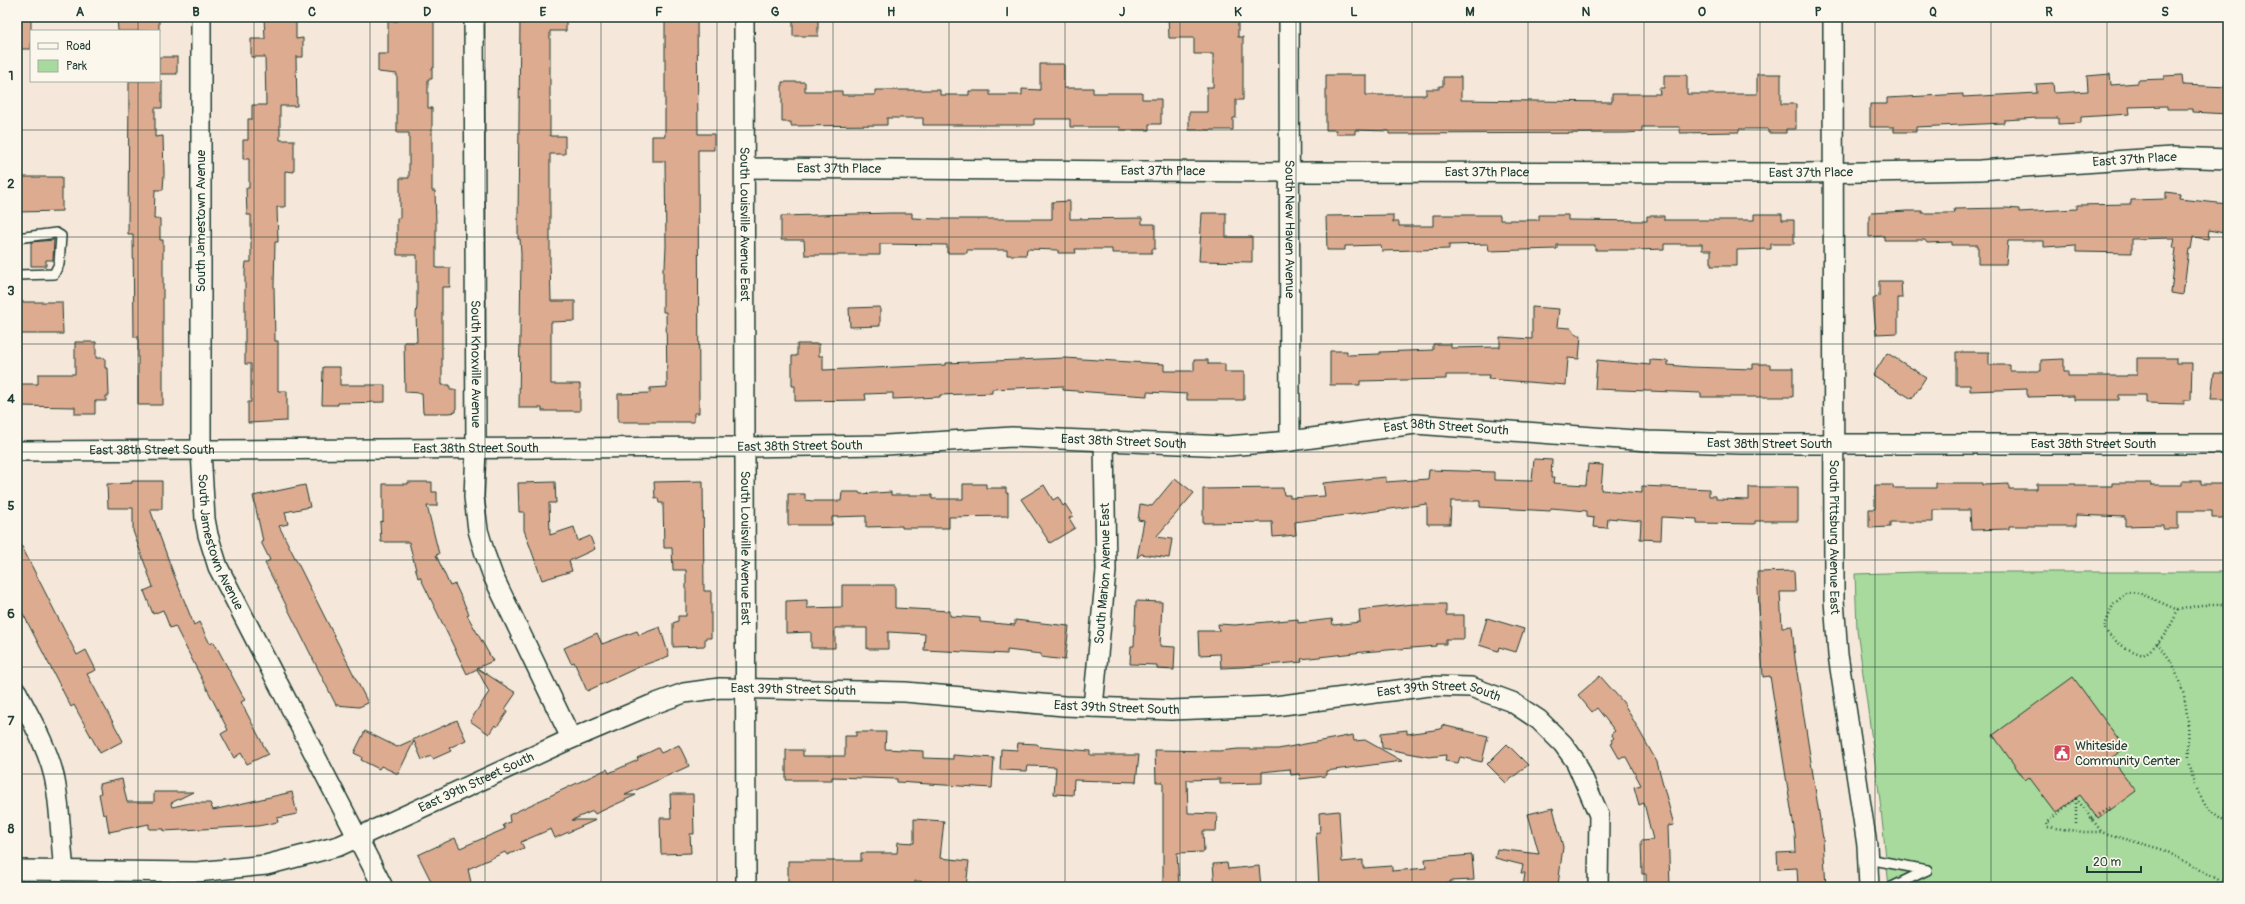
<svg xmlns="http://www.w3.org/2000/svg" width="2245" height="904" viewBox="0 0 2245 904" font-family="Pangolin,sans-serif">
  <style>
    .green { fill: #a7da9c; stroke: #638c68 }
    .building { fill: #ddab90; stroke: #1f3d34 }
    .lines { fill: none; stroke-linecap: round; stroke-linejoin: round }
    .lane-casing { stroke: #1f3d34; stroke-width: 12 }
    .street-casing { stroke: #1f3d34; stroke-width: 22 }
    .path { stroke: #1f3d34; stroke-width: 2.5; stroke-dasharray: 1 3; stroke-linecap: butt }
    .lane { stroke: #fbf7ec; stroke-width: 9 }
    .street { stroke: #fbf7ec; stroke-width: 19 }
    .grid { fill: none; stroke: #1f3d34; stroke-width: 1; stroke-opacity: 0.55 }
    .labels { text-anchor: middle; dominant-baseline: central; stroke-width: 3.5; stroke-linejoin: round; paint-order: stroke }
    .street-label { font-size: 13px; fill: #1f3d34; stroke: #fbf7ec }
    .poi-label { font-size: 13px; fill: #1f3d34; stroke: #fbf7ec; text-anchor: start }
    .neatline { fill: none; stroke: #1f3d34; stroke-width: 1.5 }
    .grid-label { font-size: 13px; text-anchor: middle; font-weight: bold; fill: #1f3d34 }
  </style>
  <rect width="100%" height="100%" fill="#f5e8da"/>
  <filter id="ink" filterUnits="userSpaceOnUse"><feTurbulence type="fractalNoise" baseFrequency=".025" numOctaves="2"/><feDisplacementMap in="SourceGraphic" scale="8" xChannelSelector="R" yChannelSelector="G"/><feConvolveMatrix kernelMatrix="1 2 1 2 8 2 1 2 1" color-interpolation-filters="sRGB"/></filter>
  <g filter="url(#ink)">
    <polygon class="green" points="1918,572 2228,572 2228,887 1889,887 1880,800 1857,629 1855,574"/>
    <g class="building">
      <polygon points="117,17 159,17 159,31 118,31"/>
      <polygon points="264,17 296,17 296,39 303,38 303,57 296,57 297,106 280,106 280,140 294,140 294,172 285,171 285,207 277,207 278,242 275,242 274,286 275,341 278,341 278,391 287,391 287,421 248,423 248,402 251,402 251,364 245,364 245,272 246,262 251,262 251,215 247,215 246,188 249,188 249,159 243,159 243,140 248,140 248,119 252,119 252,105 266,105 265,57 251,57 251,39 265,39"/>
      <polygon points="398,17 434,17 434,68 432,68 432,79 428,79 428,108 432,108 432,191 435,191 436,223 436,268 450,268 450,287 442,287 442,385 450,385 450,390 456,390 456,412 450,413 423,413 422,393 405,392 404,342 417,342 416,314 417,306 417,255 397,255 397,218 400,218 400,178 409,178 409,133 397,133 397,74 378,72 378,54 388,54 388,21 398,21"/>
      <polygon points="520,17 566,17 566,31 550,31 550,136 565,136 565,154 550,154 550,261 551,301 575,301 575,321 551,322 551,384 580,384 580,411 542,411 542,408 519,408 521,254 520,239 518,239 518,220"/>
      <polygon points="665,17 697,17 698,134 714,134 714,150 698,150 699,413 694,413 694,422 618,422 618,394 650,393 650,388 667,387 666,312 663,312 663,267 665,267 666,246 665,161 652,161 652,136 665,136"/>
      <rect x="793" y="17" width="25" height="19"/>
      <polygon points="1168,17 1238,17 1238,37 1243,37 1243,100 1236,100 1236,118 1233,118 1233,130 1189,130 1189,112 1207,112 1207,87 1213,87 1213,54 1194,54 1194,38 1169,38"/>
      <rect x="17" y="18" width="14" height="31"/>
      <rect x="159" y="57" width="18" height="17"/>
      <polygon points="1040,64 1064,64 1064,88 1093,88 1093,93 1142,93 1142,99 1161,99 1161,124 1149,124 1149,130 1120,130 1120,127 1070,127 1070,119 1034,119 1034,125 923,125 923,118 887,118 887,125 791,126 791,122 782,122 782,82 805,82 805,91 842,91 842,95 875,95 875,90 940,90 940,95 969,95 969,91 990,91 990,95 1022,95 1022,89 1040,90"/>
      <polygon points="1757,74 1781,74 1781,104 1796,104 1796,129 1786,129 1786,133 1768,133 1768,129 1739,129 1739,132 1680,133 1680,127 1642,127 1642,132 1626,133 1389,134 1389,131 1355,130 1355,134 1336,134 1336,130 1326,130 1326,75 1366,75 1366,95 1426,95 1426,89 1439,89 1439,86 1443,86 1443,77 1461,77 1461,100 1612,102 1612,94 1660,94 1659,88 1664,88 1664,75 1687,75 1687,94 1757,94"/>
      <polygon points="2110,74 2111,85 2138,83 2138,80 2164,79 2164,76 2182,75 2183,85 2228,87 2228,114 2192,112 2192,109 2167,109 2167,106 2129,107 2130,114 2081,117 2081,123 2058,124 2058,118 2038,118 2004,120 2004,123 1916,127 1916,132 1894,132 1894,127 1870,127 1870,104 1887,104 1887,98 1963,94 1963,97 2037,93 2036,84 2053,83 2054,93 2088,91 2087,76"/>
      <polygon points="129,81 162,81 162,108 155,108 155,137 163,136 164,174 163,190 155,190 154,219 160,219 160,240 163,240 163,405 138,405 138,337 134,337 133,234 128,234"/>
      <polygon points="17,177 62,177 62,211 17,212"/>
      <polygon points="2166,192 2180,194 2179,199 2228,204 2228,234 2209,230 2208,239 2193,237 2191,249 2189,249 2183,295 2171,293 2176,248 2173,248 2175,238 2132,239 2132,253 2076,252 2076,245 2044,247 2044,241 2008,241 2006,264 1978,264 1978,245 1952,245 1952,242 1927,243 1925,240 1884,240 1884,236 1869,237 1869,215 1871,213 1907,211 1922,211 1922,213 1955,213 1954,209 2006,208 2019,209 2019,212 2077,209 2077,205 2131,204 2131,200 2166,199"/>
      <polygon points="1070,201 1070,219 1142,218 1142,224 1155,224 1155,249 1152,249 1152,253 1112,253 1112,249 1075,249 1076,253 1058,253 1058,250 1027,249 1026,255 1007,255 1007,250 967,250 967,253 947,253 947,245 880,244 880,255 805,255 804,240 781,240 781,216 890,213 912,213 912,218 938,219 1052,219 1052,202"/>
      <polygon points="1202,213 1226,213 1226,237 1252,237 1252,262 1199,261"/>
      <polygon points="1754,214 1782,214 1782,220 1794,220 1794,244 1771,244 1771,249 1737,250 1737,266 1711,266 1711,250 1702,250 1702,244 1664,244 1664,249 1637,250 1595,250 1595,245 1557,245 1557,249 1489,251 1488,244 1449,245 1449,249 1382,251 1381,245 1345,246 1345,250 1327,250 1326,216 1393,215 1393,222 1399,222 1399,226 1433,226 1433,215 1500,215 1500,220 1539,220 1539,215 1568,215 1568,220 1647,221 1647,216 1664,216 1664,220 1754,220"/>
      <polygon points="54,240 53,260 46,260 46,266 31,266 31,242"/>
      <polygon points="1879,281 1901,281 1902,298 1898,298 1898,333 1876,334 1873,299 1879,296"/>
      <polygon points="17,302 62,302 63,334 17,334"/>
      <polygon points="880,307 880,326 850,327 849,308"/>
      <polygon points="1532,307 1559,309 1557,327 1571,328 1576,335 1581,335 1579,359 1568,358 1566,385 1488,379 1489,375 1446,375 1446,379 1360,381 1360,385 1330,385 1330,351 1347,351 1347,355 1380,354 1380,352 1433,350 1433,344 1451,344 1451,348 1500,347 1500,337 1532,339"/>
      <polygon points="75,342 96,342 96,358 105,358 105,368 108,368 109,396 106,396 106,401 95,401 95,414 75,414 75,407 17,406 17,384 38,384 38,374 75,374"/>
      <polygon points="797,344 819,344 819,356 823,356 823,370 946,365 946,363 1065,358 1164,364 1164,371 1194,371 1194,360 1208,360 1208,364 1225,364 1225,372 1244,372 1244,400 1187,400 1187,394 1147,392 1147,396 1103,393 1063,390 1063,386 992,389 992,393 940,395 940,397 893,399 893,393 865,394 866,400 795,401 795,386 792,386 792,356 797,356"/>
      <polygon points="1956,352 1989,352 1989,365 2010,365 2010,371 2041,371 2041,360 2064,359 2064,371 2068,371 2068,376 2127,376 2127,375 2137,375 2137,358 2176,358 2176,363 2192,363 2191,400 2184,400 2184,404 2146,403 2146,395 2119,395 2119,400 2074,400 2074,396 2027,397 2027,389 1970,391 1970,385 1956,385"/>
      <polygon points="1887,353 1926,377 1912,399 1873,375"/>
      <polygon points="1597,360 1650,365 1650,360 1668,361 1668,365 1690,367 1753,369 1753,364 1770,364 1770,368 1793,368 1793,397 1701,397 1701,393 1595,389"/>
      <polygon points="323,367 340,367 340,385 385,385 385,402 338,403 338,405 322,405"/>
      <polygon points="2214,373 2228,373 2228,399 2211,399"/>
      <polygon points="1534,459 1552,460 1551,478 1554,478 1553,483 1586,485 1588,464 1603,465 1601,490 1642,493 1642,486 1709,489 1709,496 1716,496 1716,499 1749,500 1749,487 1798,487 1798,521 1755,521 1755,524 1697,523 1697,519 1662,517 1661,540 1640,539 1641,521 1608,518 1607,528 1593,527 1594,518 1587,517 1587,511 1551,508 1550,511 1480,507 1480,501 1451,501 1450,524 1427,524 1427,504 1295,522 1296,535 1273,537 1272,522 1203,523 1203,489 1283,488 1284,495 1290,495 1290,498 1325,496 1323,483 1386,477 1386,482 1428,479 1429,470 1494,472 1494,480 1532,481"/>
      <polygon points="1175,478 1194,493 1156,537 1172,539 1169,558 1141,554 1137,558 1144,521 1138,520 1140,504 1152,506"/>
      <polygon points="132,481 162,481 162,509 150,509 174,575 194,625 199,622 210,644 214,642 245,700 241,702 268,754 247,764 241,753 234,758 221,734 228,730 175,626 170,628 163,610 153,614 144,591 153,587 133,531 133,508 108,508 107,484 132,483"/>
      <polygon points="703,481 704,591 711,591 711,638 705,638 705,646 673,647 673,623 678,621 678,616 686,616 686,570 673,570 672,548 664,548 663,503 659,503 658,498 655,498 654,482"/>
      <polygon points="2182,481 2201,481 2201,484 2226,484 2227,518 2212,518 2212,511 2178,511 2178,529 2163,529 2163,525 2125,526 2125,517 2076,515 2076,526 2009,526 2009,529 1971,530 1970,510 1933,510 1933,522 1890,522 1890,527 1869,528 1869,509 1875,509 1875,485 1893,485 1893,488 1936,488 1936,483 1983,483 1983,485 2009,484 2009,489 2037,489 2037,484 2076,484 2076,486 2112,486 2112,483 2151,483 2151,485 2182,485"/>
      <polygon points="408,482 432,482 432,492 437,492 437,506 427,506 439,554 436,555 450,586 455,584 469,614 467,615 493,661 477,668 516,693 505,709 508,711 497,727 495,725 489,734 470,721 489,692 477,669 467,674 420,577 418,578 409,542 381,542 380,522 383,521 383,484 408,484"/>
      <polygon points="555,482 556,503 549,503 550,535 574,527 578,541 590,536 595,549 569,561 572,571 542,580 524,530 524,512 519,512 518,483"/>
      <polygon points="963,484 986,484 986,488 1006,488 1006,493 1008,493 1008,516 949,517 949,528 902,528 902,526 866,527 866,516 832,517 832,525 788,525 788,494 805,494 805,500 813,501 841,501 842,492 859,492 860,494 891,492 891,495 932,495 932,499 963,499"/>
      <polygon points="305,485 310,507 285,512 288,524 279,526 368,703 359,707 336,705 265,563 270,560 261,542 263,541 253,496"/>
      <polygon points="1044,485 1053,500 1058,497 1063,506 1065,504 1073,516 1069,518 1075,528 1050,543 1021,499"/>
      <polygon points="17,537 77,655 86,650 96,670 87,674 123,741 100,753 74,705 71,707 17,602"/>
      <polygon points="1794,571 1795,592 1780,592 1782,627 1792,626 1795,659 1823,839 1826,887 1798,887 1797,868 1778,869 1777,853 1796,852 1795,834 1770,676 1763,677 1757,572"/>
      <polygon points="842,585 895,585 895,608 950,611 950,616 980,618 980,622 1015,625 1015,620 1069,626 1065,660 1041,657 1041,654 1007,650 1007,654 924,650 925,634 888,632 888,649 867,649 867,628 835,628 835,648 811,648 811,632 786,633 786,601 807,600 807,608 842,607"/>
      <polygon points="1136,601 1162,602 1160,646 1175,647 1174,670 1157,669 1157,665 1130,664 1131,646 1134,646"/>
      <polygon points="1413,604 1446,604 1446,615 1464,615 1464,639 1446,639 1446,644 1436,644 1436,646 1363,652 1301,659 1302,662 1243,667 1221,668 1220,654 1199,655 1198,631 1219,631 1218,624 1235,625 1298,619 1298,623 1332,619 1333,625 1360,622 1359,610"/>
      <polygon points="1487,618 1524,629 1516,652 1499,647 1498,651 1479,645"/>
      <polygon points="660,627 669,656 641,666 587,691 574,662 571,663 564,648 597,633 602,644 637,631 639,635"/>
      <polygon points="1600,676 1623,702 1657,762 1674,825 1668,826 1670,887 1646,887 1646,874 1642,874 1641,841 1653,840 1644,803 1639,805 1634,787 1641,785 1626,757 1619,758 1611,744 1613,743 1611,740 1614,738 1611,734 1615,731 1597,708 1592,712 1578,695"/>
      <polygon points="2073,677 2125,748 2111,758 2136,791 2098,819 2080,795 2056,813 2029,777 2025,780 1993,735"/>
      <polygon points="457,720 466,740 449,748 451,751 433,759 431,756 422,760 414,741 398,774 381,766 379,769 361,760 362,757 354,753 365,731 397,747"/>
      <polygon points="1442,725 1488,736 1482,762 1460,757 1458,763 1445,761 1446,755 1429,757 1382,748 1381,733 1407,730 1407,734 1441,729"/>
      <polygon points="856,732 886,732 885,749 923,751 923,758 953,759 953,755 994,758 992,788 897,782 897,779 832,777 832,780 786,780 786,750 803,750 803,756 845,756 845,736 856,736"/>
      <polygon points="1353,735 1354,741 1365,740 1402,761 1326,771 1326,776 1300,779 1299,774 1291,775 1290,769 1262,772 1262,783 1220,784 1220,779 1187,780 1188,813 1217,814 1216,831 1203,831 1204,852 1177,853 1179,887 1163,887 1163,782 1156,782 1155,750 1219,751 1238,749 1278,749"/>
      <polygon points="1018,743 1037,744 1040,747 1090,751 1090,755 1139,755 1136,782 1074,780 1073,795 1054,794 1056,767 1028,766 1027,771 1000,770 1001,749 1017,750"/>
      <polygon points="1507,744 1528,765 1506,783 1487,764"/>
      <polygon points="679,745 689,766 625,795 636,795 595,814 593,811 572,820 596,820 555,838 551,829 521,842 524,848 507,855 505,852 468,869 472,887 434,887 418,855 455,838 460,848 505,829 503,825 510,822 509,815 607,769 609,773 638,760 637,758 658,748 661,753"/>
      <polygon points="122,779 127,802 154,802 154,792 193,792 171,803 172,807 190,803 210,803 213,810 292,792 297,814 277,818 278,822 258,826 164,831 164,829 149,829 149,824 109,832 106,814 103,815 99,794 101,793 99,784"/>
      <polygon points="670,794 693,794 694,834 690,834 691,853 661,854 660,818 671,818"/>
      <polygon points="1553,808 1563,847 1558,885 1523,887 1525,873 1521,873 1523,865 1495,858 1497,849 1539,854 1528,814"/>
      <polygon points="1339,811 1342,862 1363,860 1363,868 1392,866 1392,871 1426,868 1425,859 1472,855 1474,880 1450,881 1451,883 1442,884 1443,887 1319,887 1316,833 1320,833 1319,813"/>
      <polygon points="914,819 944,821 940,858 969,861 966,887 946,887 947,883 915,881 915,887 788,887 788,861 861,861 861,853 897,853 898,842 914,843"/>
      <polygon points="1227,863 1228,869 1259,866 1261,887 1215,887 1213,864"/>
    </g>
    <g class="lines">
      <g class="lane-casing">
        <g id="lane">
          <polyline points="17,238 56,233 61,236 59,264 54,274 17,275"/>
          <polyline points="1868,859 1927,870"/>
          <polyline points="1892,887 1927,870"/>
        </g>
      </g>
      <g class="street-casing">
        <g id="street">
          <path id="s1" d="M 201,17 L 201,451 L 205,519 L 208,535 L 218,567 L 383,887"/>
          <path id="s2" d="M 474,17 L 476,449 L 474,497 L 478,530 L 485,554 L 493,576 L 571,738"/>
          <path id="s3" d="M 744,17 L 746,887"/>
          <path id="s4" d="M 1289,17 L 1290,441"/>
          <path id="s5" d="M 1833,17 L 1834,600 L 1838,655 L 1867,845 L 1869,887"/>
          <path id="s6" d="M 745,168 L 1288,172 L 1807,173 L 1980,170 L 2172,157 L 2228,159"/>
          <path id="s7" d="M 17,451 L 745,447 L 886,445 L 1012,437 L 1227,446 L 1290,441 L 1415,424 L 1648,441 L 1741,444 L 2228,444"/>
          <path d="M 17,692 C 30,718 47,746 54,776 C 61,807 60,839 64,870"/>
          <path id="s8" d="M 1093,707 L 1106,571 L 1104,440"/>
          <path id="s9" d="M 17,870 L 197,872 L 266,865 L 339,846 L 566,741 L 651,705 L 684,693 L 720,688 L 905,692 L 1064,706 L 1171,710 L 1275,706 L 1429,686 L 1471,687 L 1512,702 L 1539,720 L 1563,744 L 1576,762 L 1599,815 L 1598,887"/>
        </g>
      </g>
      <g class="path">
        <path d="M 2178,610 C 2171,627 2160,645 2143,655 C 2128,650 2113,642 2104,628 L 2113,605 L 2127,592 L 2139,593 L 2178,610 L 2200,605 L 2228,605"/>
        <polyline points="2158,643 2173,664 2184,695 2188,721 2189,760 2194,784"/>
        <polyline points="2197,789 2208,809 2228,823"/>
        <polyline points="2076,798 2046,823 2047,827 2084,832 2101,832 2164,850 2228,885"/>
        <polyline points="2076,798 2101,831"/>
        <polyline points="2076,799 2076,824"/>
        <polyline points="2092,819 2112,806"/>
      </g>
      <use href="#lane" class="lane"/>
      <use href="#street" class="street"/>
    </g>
  </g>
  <path class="grid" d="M 138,17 L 138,31M 254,17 L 254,887M 370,17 L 370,887M 485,17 L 485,887M 601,17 L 601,887M 717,17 L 717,887M 833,17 L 833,887M 949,17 L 949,887M 1065,17 L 1065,887M 1180,17 L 1180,887M 1296,17 L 1296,887M 1412,17 L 1412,887M 1528,17 L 1528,887M 1644,17 L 1644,887M 1760,17 L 1760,887M 1875,17 L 1875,887M 1991,17 L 1991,887M 2107,17 L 2107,887M 138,81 L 138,887M 17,130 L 2228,130M 17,237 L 2228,237M 17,344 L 2228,344M 17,452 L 2228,452M 17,560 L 2228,560M 17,667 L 2228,667M 17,774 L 2228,774"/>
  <defs>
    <g id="civic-square" transform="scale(0.9)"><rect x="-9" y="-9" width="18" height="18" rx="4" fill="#d1495b" stroke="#fbf7ec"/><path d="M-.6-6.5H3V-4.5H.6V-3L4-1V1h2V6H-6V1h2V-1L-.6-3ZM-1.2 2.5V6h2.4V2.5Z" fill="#fff"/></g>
  </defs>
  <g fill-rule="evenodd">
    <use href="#civic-square" x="2062" y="753"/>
  </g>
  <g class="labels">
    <g class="street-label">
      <text stroke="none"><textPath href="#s6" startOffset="1390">East 37th Place</textPath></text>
      <text stroke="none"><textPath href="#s6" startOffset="94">East 37th Place</textPath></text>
      <text stroke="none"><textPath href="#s6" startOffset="418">East 37th Place</textPath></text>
      <text stroke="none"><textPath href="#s6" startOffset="742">East 37th Place</textPath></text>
      <text stroke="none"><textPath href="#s6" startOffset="1066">East 37th Place</textPath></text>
      <text transform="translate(201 221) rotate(-90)">South Jamestown Avenue</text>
      <text stroke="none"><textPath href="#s3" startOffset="207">South Louisville Avenue East</textPath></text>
      <text stroke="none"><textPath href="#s4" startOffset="212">South New Haven Avenue</textPath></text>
      <text stroke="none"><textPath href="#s2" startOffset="347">South Knoxville Avenue</textPath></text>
      <text stroke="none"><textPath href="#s7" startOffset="1431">East 38th Street South</textPath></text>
      <text stroke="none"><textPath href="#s7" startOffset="1107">East 38th Street South</textPath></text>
      <text stroke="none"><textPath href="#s7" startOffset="1755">East 38th Street South</textPath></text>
      <text stroke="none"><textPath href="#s7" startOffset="2079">East 38th Street South</textPath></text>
      <text stroke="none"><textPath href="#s7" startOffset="783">East 38th Street South</textPath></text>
      <text stroke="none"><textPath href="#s7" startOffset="459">East 38th Street South</textPath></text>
      <text stroke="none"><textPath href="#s7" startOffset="135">East 38th Street South</textPath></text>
      <text stroke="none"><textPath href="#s5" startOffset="520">South Pittsburg Avenue East</textPath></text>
      <text stroke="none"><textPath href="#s1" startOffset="528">South Jamestown Avenue</textPath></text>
      <text stroke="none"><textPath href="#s3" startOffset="531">South Louisville Avenue East</textPath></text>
      <text stroke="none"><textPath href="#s8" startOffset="134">South Marion Avenue East</textPath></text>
      <text stroke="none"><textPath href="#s9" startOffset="812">East 39th Street South</textPath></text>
      <text stroke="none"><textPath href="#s9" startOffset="1460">East 39th Street South</textPath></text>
      <text stroke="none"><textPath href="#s9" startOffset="1136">East 39th Street South</textPath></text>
      <text stroke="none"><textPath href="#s9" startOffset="476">East 39th Street South</textPath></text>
    </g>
    <g class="poi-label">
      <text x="2075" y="746">Whiteside<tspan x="2075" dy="15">Community Center</tspan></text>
    </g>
  </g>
  <rect width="2245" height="904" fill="none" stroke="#fbf7ec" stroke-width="44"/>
  <rect x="30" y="30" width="130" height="52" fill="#fbf7ec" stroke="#a3ada2"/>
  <rect x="38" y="43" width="20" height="6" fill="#fbf7ec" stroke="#a3ada2"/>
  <text x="66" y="50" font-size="12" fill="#1f3d34">Road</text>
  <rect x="38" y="60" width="20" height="12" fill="#a7da9c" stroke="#a3ada2"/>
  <text x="66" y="70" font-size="12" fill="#1f3d34">Park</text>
  <path d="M2087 866v6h54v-6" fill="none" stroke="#1f3d34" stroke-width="2"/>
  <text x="2093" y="866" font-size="12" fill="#1f3d34" stroke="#fbf7ec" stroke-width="3" paint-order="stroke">20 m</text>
  <rect x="22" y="22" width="2201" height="860" class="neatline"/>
  <g class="grid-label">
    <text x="80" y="16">A</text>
    <text x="196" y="16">B</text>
    <text x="312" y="16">C</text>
    <text x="427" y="16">D</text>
    <text x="543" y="16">E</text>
    <text x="659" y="16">F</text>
    <text x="775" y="16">G</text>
    <text x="891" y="16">H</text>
    <text x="1007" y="16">I</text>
    <text x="1122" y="16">J</text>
    <text x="1238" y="16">K</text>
    <text x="1354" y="16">L</text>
    <text x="1470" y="16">M</text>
    <text x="1586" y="16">N</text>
    <text x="1702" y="16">O</text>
    <text x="1818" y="16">P</text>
    <text x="1933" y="16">Q</text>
    <text x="2049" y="16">R</text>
    <text x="2165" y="16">S</text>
    <text x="11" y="80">1</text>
    <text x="11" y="188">2</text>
    <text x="11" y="295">3</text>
    <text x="11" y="403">4</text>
    <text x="11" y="510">5</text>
    <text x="11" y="618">6</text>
    <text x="11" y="725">7</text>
    <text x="11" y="833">8</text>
  </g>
</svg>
